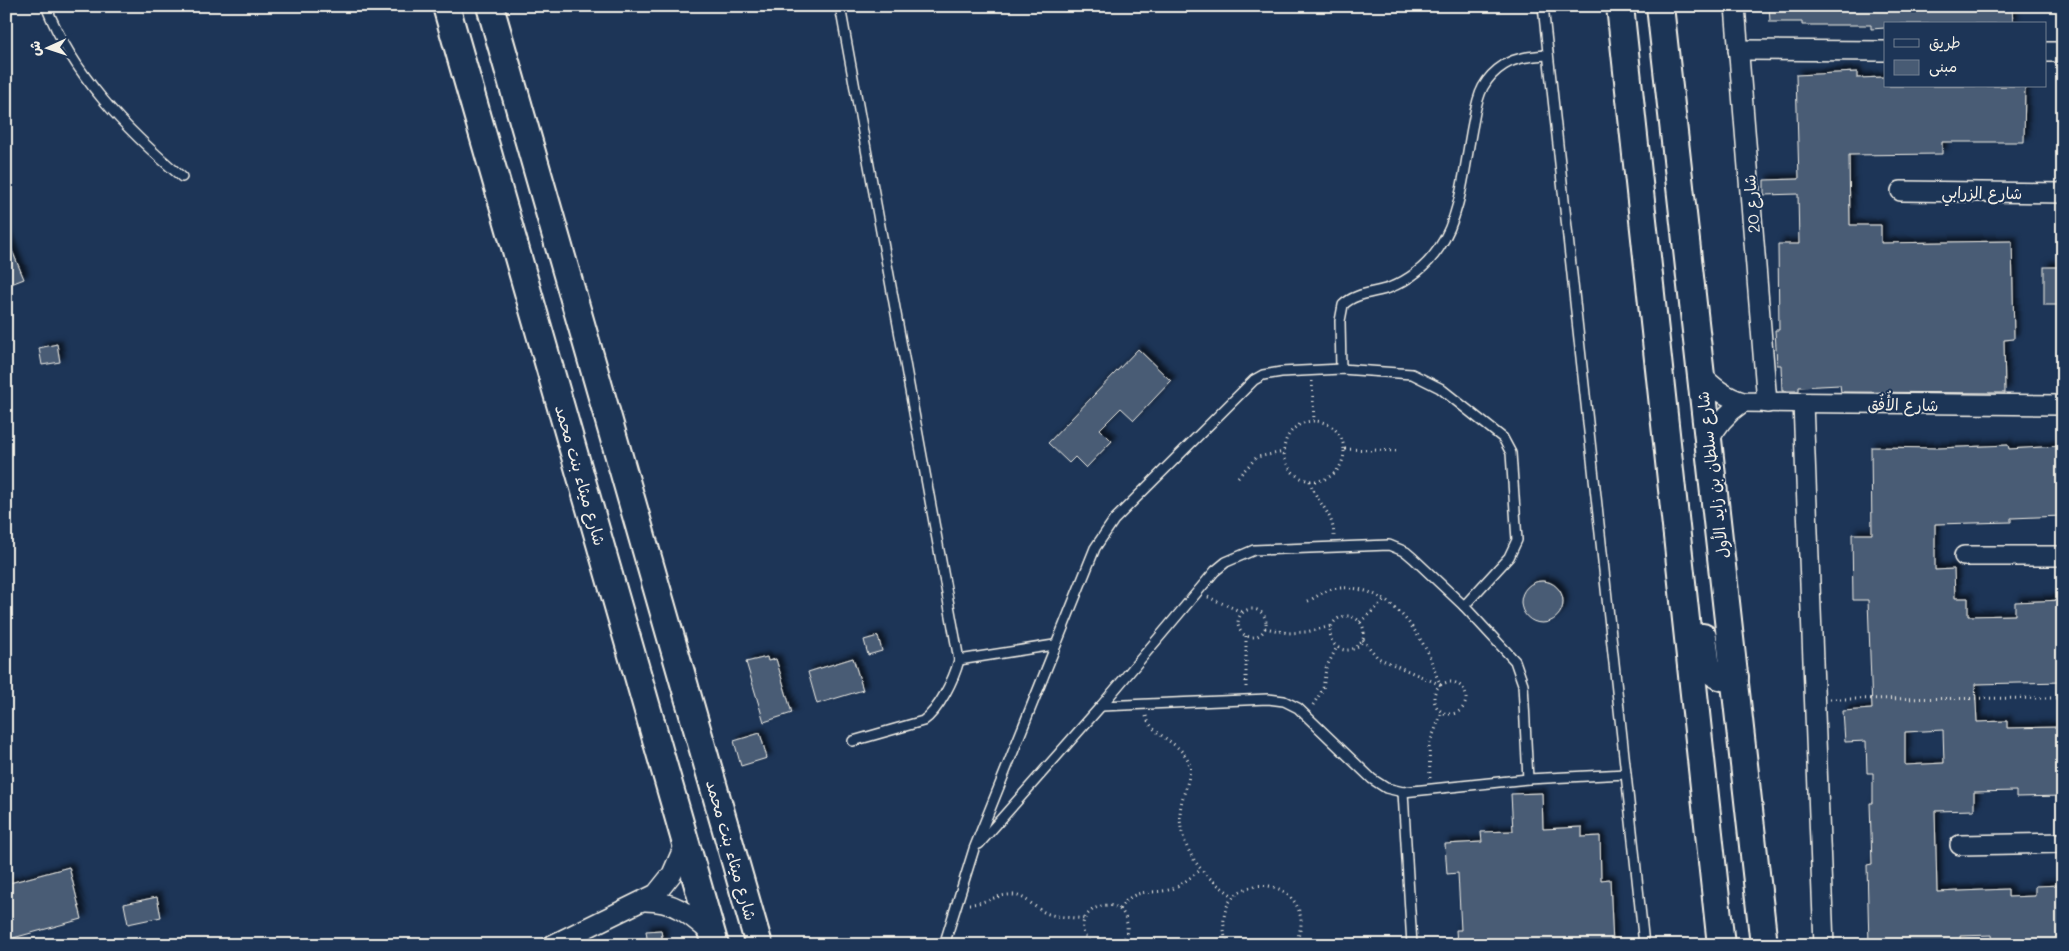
<svg xmlns="http://www.w3.org/2000/svg" width="2069" height="951" viewBox="0 0 2069 951" font-family="Mali,'Playpen Sans Arabic',sans-serif">
  <style>
    .building { fill: #485b74; stroke: #f4f1e8; fill-rule: evenodd; filter: url(#shadow) }
    .lines { fill: none; stroke-linecap: round; stroke-linejoin: round }
    .lane-casing { stroke: #f4f1e8; stroke-width: 12 }
    .street-casing { stroke: #f4f1e8; stroke-width: 22 }
    .secondary-casing { stroke: #f4f1e8; stroke-width: 30 }
    .path { stroke: #f4f1e8; stroke-width: 3; stroke-dasharray: 1 4; stroke-linecap: butt }
    .lane { stroke: #1d3557; stroke-width: 9 }
    .street { stroke: #1d3557; stroke-width: 19 }
    .secondary { stroke: #1d3557; stroke-width: 26 }
    .labels { text-anchor: middle; dominant-baseline: central; stroke-width: 4; stroke-linejoin: round; paint-order: stroke }
    .street-label { font-size: 16px; fill: #f4f1e8; stroke: #1d3557 }
  </style>
  <defs>
    <filter id="shadow"><feDropShadow dx="4.5" dy="-4.5" stdDeviation="2.5" flood-color="#0009"/></filter>
  </defs>
  <rect width="100%" height="100%" fill="#1d3557"/>
  <filter id="ink" filterUnits="userSpaceOnUse"><feTurbulence type="fractalNoise" baseFrequency=".02" numOctaves="2"/><feDisplacementMap in="SourceGraphic" scale="10" xChannelSelector="R" yChannelSelector="G"/><feConvolveMatrix kernelMatrix="1 2 1 2 8 2 1 2 1" color-interpolation-filters="sRGB"/></filter>
  <g filter="url(#ink)">
    <g class="building">
      <polygon points="1769,6 2012,6 2013,24 1885,24 1885,28 1871,29 1871,25 1802,25 1802,22 1770,22"/>
      <polygon points="1857,72 1857,78 1885,77 1885,86 2025,86 2024,142 1942,142 1942,154 1849,155 1850,225 1881,225 1881,243 2012,241 2014,339 2004,340 2005,393 1841,392 1840,385 1799,387 1799,391 1782,391 1781,365 1777,365 1775,330 1779,330 1778,244 1799,244 1798,194 1764,195 1764,180 1799,179 1796,75"/>
      <polygon points="6,236 24,279 6,286"/>
      <rect x="2044" y="267" width="19" height="38"/>
      <polygon points="57,344 60,362 42,365 39,348"/>
      <polygon points="1138,349 1171,381 1134,420 1121,408 1100,429 1112,441 1086,468 1075,457 1069,463 1048,443"/>
      <path d="M 2008,445 L 2009,449 L 2059,446 L 2062,516 L 2011,518 L 2011,522 L 1935,524 L 1935,570 L 1954,569 L 1955,598 L 1968,598 L 1968,616 L 2015,615 L 2015,602 L 2063,600 L 2063,682 L 1975,684 L 1977,722 L 2007,721 L 2007,728 L 2063,727 L 2063,796 L 2016,797 L 2016,791 L 1974,792 L 1974,810 L 1935,811 L 1937,892 L 2008,889 L 2008,897 L 2035,896 L 2035,886 L 2063,885 L 2063,945 L 1993,945 L 1992,935 L 1960,936 L 1961,945 L 1869,945 L 1867,865 L 1872,864 L 1870,803 L 1873,803 L 1873,773 L 1867,773 L 1866,741 L 1845,742 L 1843,711 L 1872,709 L 1868,600 L 1853,600 L 1852,534 L 1872,534 L 1871,447 L 1939,448 ZM 1943,730 L 1944,763 L 1905,765 L 1905,732 Z"/>
      <circle cx="1542" cy="602" r="21"/>
      <polygon points="878,636 882,651 868,655 864,640"/>
      <polygon points="767,657 768,661 776,659 792,713 764,722 746,662"/>
      <polygon points="853,658 863,690 817,704 808,672"/>
      <polygon points="760,733 767,758 741,766 734,741"/>
      <polygon points="1542,793 1543,829 1582,827 1582,837 1600,836 1601,880 1610,879 1613,945 1457,945 1456,930 1461,930 1458,873 1447,874 1445,844 1482,842 1481,832 1513,831 1511,794"/>
      <polygon points="69,867 82,919 6,940 6,884"/>
      <polygon points="157,897 161,917 128,924 124,904"/>
      <polygon points="661,930 663,945 648,945 646,931"/>
    </g>
    <g class="lines">
      <g class="lane-casing">
        <g id="lane">
          <path d="M 46,6 C 73,75 126,130 182,177"/>
          <path d="M 840,6 L 959,660 C 954,679 939,710 923,721 L 853,741"/>
          <polyline points="1543,6 1626,774"/>
          <path d="M 1341,369 L 1340,321 L 1343,305 C 1355,293 1374,293 1389,288 C 1409,280 1427,266 1439,248 C 1462,215 1465,162 1473,123 C 1475,111 1477,98 1483,87 C 1488,78 1496,70 1504,65 C 1517,57 1533,56 1548,55"/>
          <polyline points="959,660 1054,645"/>
          <polyline points="1101,706 1268,699 1284,701 1298,708 1372,779 1386,788 1403,792 1528,779 1626,774 1644,945"/>
          <polyline points="1403,792 1412,945"/>
          <polyline points="979,844 1101,706 1215,571 1226,562 1254,550 1389,545 1406,552 1413,558 1464,606 1515,661 1523,684 1528,779"/>
          <polyline points="944,945 974,849 1095,548 1114,520 1254,380 1263,375 1281,372 1341,369 1412,374 1440,388 1503,438 1511,453 1517,540 1509,557 1464,606"/>
        </g>
      </g>
      <g class="street-casing">
        <g id="street">
          <polyline points="1735,6 1767,403"/>
          <polyline points="1738,50 1885,51"/>
          <polyline points="2045,52 2063,52"/>
          <polyline points="1901,191 2063,193"/>
          <path d="M 1700,373 C 1712,387 1725,397 1743,402 L 2063,405"/>
          <polyline points="1803,403 1824,945"/>
          <path d="M 1708,443 C 1716,425 1727,413 1743,402"/>
          <polyline points="1964,556 2063,556"/>
          <polyline points="1960,845 2063,843"/>
          <path d="M 645,901 C 676,901 690,915 712,934"/>
          <polyline points="552,945 656,894 672,874 686,842"/>
        </g>
      </g>
      <g class="secondary-casing">
        <g id="secondary">
          <polyline points="446,6 715,945"/>
          <polyline points="490,6 759,945"/>
          <polyline points="1620,6 1721,945"/>
          <polyline points="1660,6 1764,945"/>
          <path d="M 1703,637 L 1707,667 C 1716,675 1723,680 1735,677"/>
        </g>
      </g>
      <g class="path">
        <polyline points="1312,381 1314,420"/>
        <circle cx="1314" cy="451" r="30"/>
        <polyline points="1345,449 1399,451"/>
        <polyline points="1238,477 1257,457 1284,452"/>
        <path d="M 1310,481 C 1316,504 1333,510 1334,536"/>
        <polyline points="1208,597 1242,612"/>
        <path d="M 1308,601 C 1315,598 1324,591 1332,589 C 1378,581 1409,616 1428,653 C 1433,664 1435,675 1441,685"/>
        <circle cx="1252" cy="623" r="14"/>
        <circle cx="1347" cy="633" r="17"/>
        <polyline points="1360,622 1385,600"/>
        <polyline points="1265,628 1288,633 1306,632 1332,626"/>
        <polyline points="1246,636 1246,688"/>
        <polyline points="1363,640 1378,658 1441,685"/>
        <circle cx="1450" cy="698" r="16"/>
        <polyline points="1830,699 2063,698"/>
        <polyline points="1313,705 1323,689 1326,668 1337,647"/>
        <path d="M 1146,716 C 1152,736 1178,741 1188,760 C 1193,771 1186,786 1183,797 C 1175,822 1184,849 1201,869 C 1209,879 1222,888 1233,896"/>
        <polyline points="1430,778 1429,745 1442,712"/>
        <path d="M 969,904 C 984,904 997,894 1012,895 C 1025,895 1034,908 1046,913 C 1058,918 1072,917 1085,919"/>
        <path d="M 1119,909 C 1137,885 1149,896 1172,889 C 1183,885 1191,876 1201,870"/>
        <path d="M 1092,945 C 1060,914 1121,885 1127,924 C 1128,932 1125,940 1119,945"/>
        <path d="M 1229,945 C 1225,939 1224,935 1224,927 C 1219,876 1295,870 1301,920 C 1302,926 1298,936 1297,942 L 1295,945"/>
      </g>
      <use href="#lane" class="lane"/>
      <use href="#street" class="street"/>
      <use href="#secondary" class="secondary"/>
    </g>
  </g>
  <g class="labels">
    <g class="street-label">
      <text transform="translate(1982 192) rotate(1)">شارع الزرابي</text>
      <text transform="translate(1751 204) rotate(-95)">شارع 20</text>
      <text transform="translate(1903 404) rotate(1)">شارع الأُفُق</text>
      <text transform="translate(581 475) rotate(74)">شارع ميثاء بنت محمد</text>
      <text transform="translate(1712 475) rotate(-97)">شارع سلطان بن زايد الأول</text>
      <text transform="translate(732 850) rotate(74)">شارع ميثاء بنت محمد</text>
    </g>
  </g>
  <rect width="2069" height="951" fill="none" stroke="#1d3557" stroke-width="25"/>
  <rect x="12" y="12" width="2044" height="926" fill="none" stroke="#f4f1e8" stroke-width="2" filter="url(#ink)"/>
  <rect x="1884" y="22" width="162" height="65" fill="#1d3557" stroke="#738091"/>
  <rect x="1894" y="39" width="25" height="8" fill="#1d3557" stroke="#738091"/>
  <text x="1929" y="48" font-size="15" fill="#f4f1e8">طريق</text>
  <rect x="1894" y="60" width="25" height="15" fill="#485b74" stroke="#738091"/>
  <text x="1929" y="72" font-size="15" fill="#f4f1e8">مبنى</text>
  <g transform="translate(48 48) rotate(267)" stroke="#1d3557" stroke-width="4" paint-order="stroke">
  <path d="M0-4L9 19L0 12L-9 19Z" fill="#f4f1e8"/>
  <text y="-8" font-size="14" font-weight="bold" text-anchor="middle" fill="#f4f1e8">ش</text>
  </g>
</svg>
